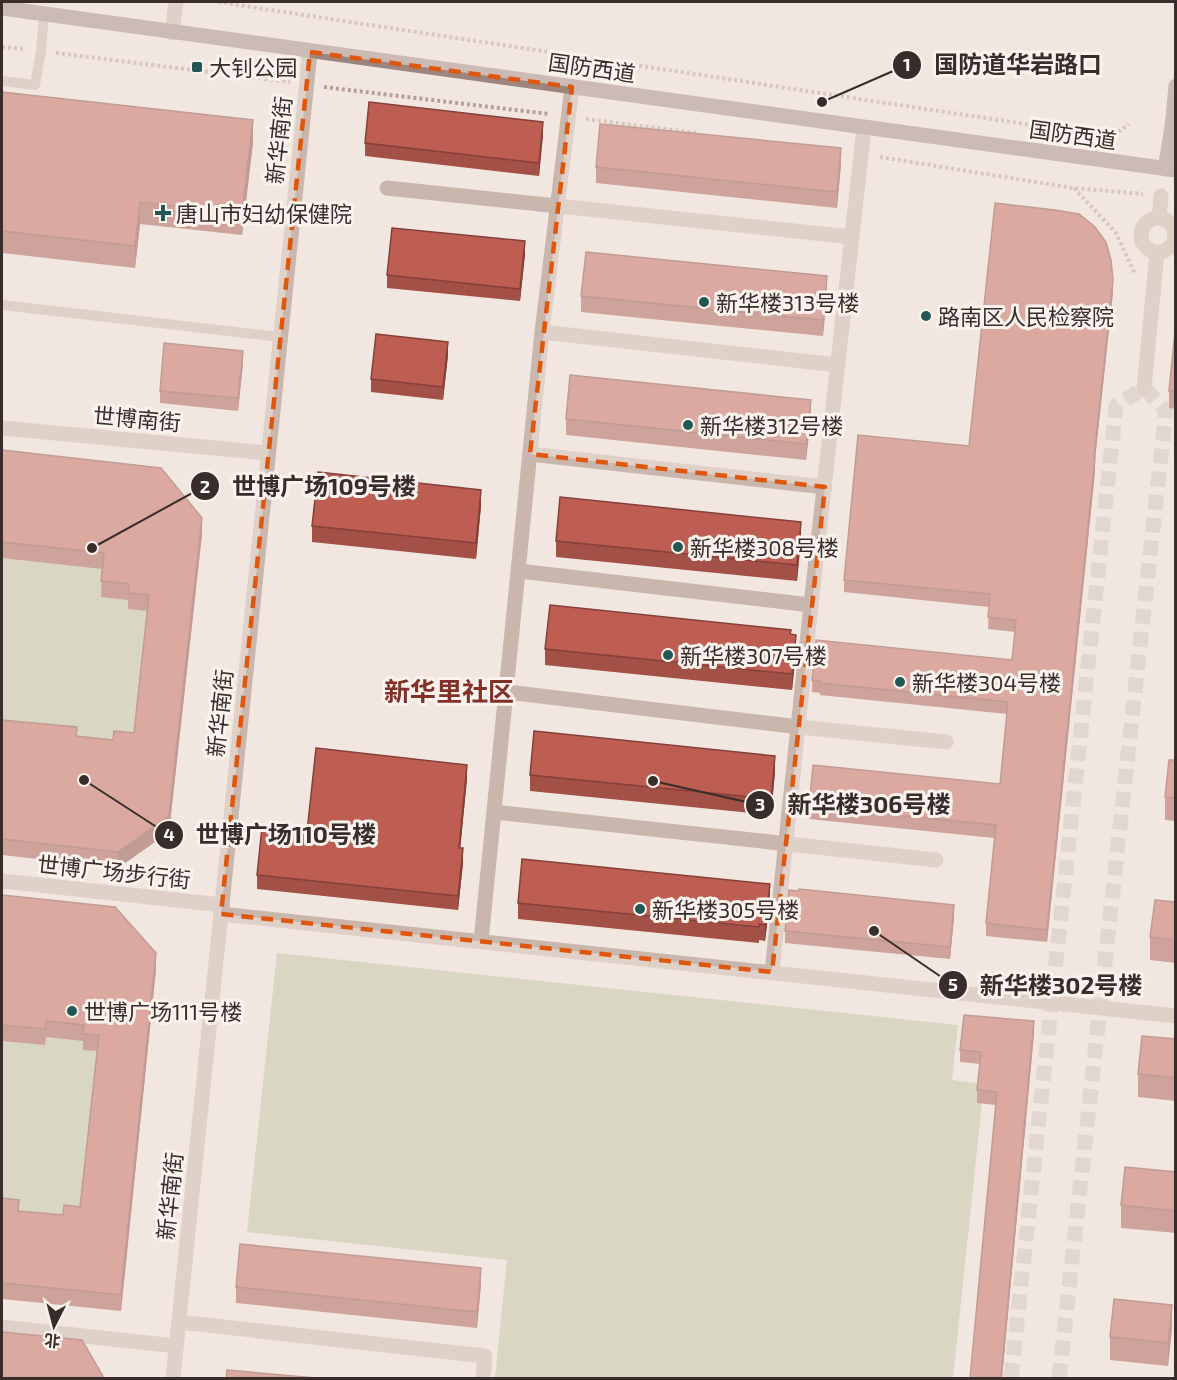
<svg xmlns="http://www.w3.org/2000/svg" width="1177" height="1380" viewBox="0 0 1177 1380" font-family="'Exo 2','Noto Sans SC',sans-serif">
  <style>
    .green { fill: #bac0a1 }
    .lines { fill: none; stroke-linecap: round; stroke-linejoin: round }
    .street-tunnel { stroke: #cdc2bc; stroke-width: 15; stroke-dasharray: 15 8; stroke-linecap: butt }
    .path { stroke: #b5a097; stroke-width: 4; stroke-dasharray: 3 3; stroke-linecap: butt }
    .lane { stroke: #c9b6ac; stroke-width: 10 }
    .street { stroke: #c9b6ac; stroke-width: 15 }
    .secondary { stroke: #9d857e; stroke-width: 15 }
    .wall { fill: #a35047 }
    .shaded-wall { fill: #854139 }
    .building { fill: #be5d52; stroke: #854139; stroke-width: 1.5 }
    .marked { fill: none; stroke: #df570e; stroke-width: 4.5; stroke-dasharray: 12 8; stroke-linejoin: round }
    .poi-dot { fill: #235753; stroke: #f9f2ed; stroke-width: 2 }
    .labels { text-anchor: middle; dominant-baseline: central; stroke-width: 6; stroke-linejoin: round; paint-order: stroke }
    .poi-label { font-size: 22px; fill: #382d2b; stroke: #f9f2ed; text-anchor: start }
    .street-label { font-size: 22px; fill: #382d2b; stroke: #f9f2ed }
    .quarter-label { font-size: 26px; font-weight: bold; fill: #823129; stroke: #f9f2ed }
    .leader { fill: none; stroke: #382d2b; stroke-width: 2 }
    .callout-dot { fill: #382d2b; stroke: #f9f2ed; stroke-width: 2 }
    .mark-label { font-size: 18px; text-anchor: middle; font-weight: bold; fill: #fff }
    .callout-label { font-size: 24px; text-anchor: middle; font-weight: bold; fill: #382d2b; stroke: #f9f2ed; stroke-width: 6; stroke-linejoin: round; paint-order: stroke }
  </style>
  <rect width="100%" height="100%" fill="#f2e7e0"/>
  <g class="green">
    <polygon points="2,523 157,541 127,810 2,796"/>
    <polygon points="277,953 958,1025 952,1080 984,1084 953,1378 495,1378 507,1260 247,1232"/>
    <polygon points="2,970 107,982 77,1251 2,1243"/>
  </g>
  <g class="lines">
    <polyline class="street-tunnel" points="1011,1378 1116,406 1144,388 1166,411 1059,1378"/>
    <g class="path">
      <polyline points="218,2 1111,137 1129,124"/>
      <polyline points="2,47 25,49"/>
      <polyline points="56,53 290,82"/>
      <polyline points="324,87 549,114"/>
      <polyline points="586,119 697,133"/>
      <polyline points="880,157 1073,188 1143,194"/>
      <polyline points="1074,188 1116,233 1135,274"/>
    </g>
    <g class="lane">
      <polyline points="2,81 35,85 41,51 44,15"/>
      <polyline points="2,305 280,337"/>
    </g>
    <g class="street">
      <polyline points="172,33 176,2"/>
      <polyline points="387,188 852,237"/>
      <circle cx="1158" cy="235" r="17"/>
      <polyline points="1159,218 1161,196"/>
      <polyline points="542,332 838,365"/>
      <polyline points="1144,388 1157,253"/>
      <polyline points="2,428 268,453"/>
      <polyline points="530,454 825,487"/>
      <polyline points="519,571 811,605"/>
      <polyline points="507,692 799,727 946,742"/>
      <polyline points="494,812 936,860"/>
      <polyline points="2,881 222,905"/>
      <polyline points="221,914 1176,1016"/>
      <polyline points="481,941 542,332 572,87"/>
      <polyline points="772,972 811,605 864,128"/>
      <polyline points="179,1322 485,1356 483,1378"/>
      <polyline points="2,1327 176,1346"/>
      <polyline points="173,1378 310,52"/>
    </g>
    <g class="secondary">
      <polyline points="2,8 1176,170"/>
      <polyline points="1165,169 1172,127 1176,86"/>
    </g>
  </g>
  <g class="wall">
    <polygon points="2,92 253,142 242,235 140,224 135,268 2,253"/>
    <polygon points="543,134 539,176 365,156 365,143"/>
    <polygon points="841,164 837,208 596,183 596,167"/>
    <polygon points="525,254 520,301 387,288 387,275"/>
    <polygon points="827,292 823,336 581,312 581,296"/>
    <polygon points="1113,292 1095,459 1095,471 1047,942 986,936 986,923 994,838 809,819 809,807 1000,784 1007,714 820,695 820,693 812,692 812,680 1012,660 1015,632 988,629 989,607 844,592 844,580"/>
    <polygon points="1176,322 1176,409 1169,408 1169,391"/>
    <polygon points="448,355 443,400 371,392 371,379"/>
    <polygon points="243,363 238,411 160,403 160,391"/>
    <polygon points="811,416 806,460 566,435 566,419"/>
    <polygon points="2,450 202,534 169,832 118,868 2,855 2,720 77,736 113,740 134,733 148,611 128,609 128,600 101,597 102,569 2,558"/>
    <polygon points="481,506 476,559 312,542 312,526"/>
    <polygon points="801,538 797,581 556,557 556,541"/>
    <polygon points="791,634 796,651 792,690 545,665 545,649"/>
    <polygon points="1176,760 1176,821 1165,820 1165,797"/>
    <polygon points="775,772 771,815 530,791 530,775"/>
    <polygon points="467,779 460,848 463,863 458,910 257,889 257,875 307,832"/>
    <polygon points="2,895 156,969 121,1311 2,1299 2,1198 19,1211 63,1215 80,1207 98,1051 83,1050 83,1041 46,1037 45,1045 2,1041"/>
    <polygon points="770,900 765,941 759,940 759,943 518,919 518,903"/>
    <polygon points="1176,902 1176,963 1150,960 1150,937"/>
    <polygon points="954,917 950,959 785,943 785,931"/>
    <polygon points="1034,1033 1002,1378 970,1378 996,1105 977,1103 977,1090 980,1064 960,1062 960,1050"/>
    <polygon points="1176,1039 1176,1101 1138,1097 1138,1074"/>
    <polygon points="1176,1172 1176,1233 1121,1228 1121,1205"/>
    <polygon points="481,1284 477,1328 236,1303 236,1287"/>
    <polygon points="1172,1328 1168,1366 1110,1360 1110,1337"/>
  </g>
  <g class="shaded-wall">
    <polygon points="253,120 253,142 242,235 242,213"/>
    <polygon points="543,122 543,134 539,176 539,163"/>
    <polygon points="841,148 841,164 837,208 837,192"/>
    <polygon points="140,202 140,224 135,268 135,246"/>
    <polygon points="525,241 525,254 520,301 520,289"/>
    <polygon points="827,276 827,292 823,336 823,320"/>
    <polygon points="1113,280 1113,292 1095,459 1095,471 1047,942 1047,930 1094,458"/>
    <polygon points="448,342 448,355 443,400 443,387"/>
    <polygon points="243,351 243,363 238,411 238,398"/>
    <polygon points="811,400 811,416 806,460 806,444"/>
    <polygon points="481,490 481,506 476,559 476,543"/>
    <polygon points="202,518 202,534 169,832 118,868 118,852"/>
    <polygon points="801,522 801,538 797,581 797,565"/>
    <polygon points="796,635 796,651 792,690 792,674"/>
    <polygon points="775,756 775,772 771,815 771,799"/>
    <polygon points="467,765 467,779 459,862 459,848"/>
    <polygon points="463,848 463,863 458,910 458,896"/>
    <polygon points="770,884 770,900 765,941 765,925"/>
    <polygon points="954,905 954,917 950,959 950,947"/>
    <polygon points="156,953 156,969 121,1311 121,1295"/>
    <polygon points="1034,1021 1034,1033 1002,1378 1001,1378"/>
    <polygon points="481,1268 481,1284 477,1328 477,1312"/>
    <polygon points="1172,1305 1172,1328 1168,1366 1168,1343"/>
  </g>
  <g class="building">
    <polygon points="2,92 253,120 242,213 140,202 135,246 2,231"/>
    <polygon points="369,102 543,122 539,163 365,143"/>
    <polygon points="600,124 841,148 837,192 596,167"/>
    <polygon points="995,203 1055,210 1079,214 1094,226 1106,242 1111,260 1113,280 1094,458 1095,458 1047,930 986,923 996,825 809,807 813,765 1000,784 1008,702 820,683 820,681 812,680 816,640 1012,660 1016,620 988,617 990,594 844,580 858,435 969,446"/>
    <polygon points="392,228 525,241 520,289 387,275"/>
    <polygon points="586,252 827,276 823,320 581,296"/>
    <polygon points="1176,322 1176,391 1169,391"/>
    <polygon points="376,334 448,342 443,387 371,379"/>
    <polygon points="164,343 243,351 238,398 160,391"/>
    <polygon points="570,375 811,400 806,444 566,419"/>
    <polygon points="2,450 161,468 202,518 169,816 118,852 2,839 2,720 77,727 76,736 113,740 114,731 134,733 149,595 128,593 129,584 101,581 104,553 2,542"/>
    <polygon points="318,472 481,490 476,543 312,526"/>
    <polygon points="560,497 801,522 797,565 556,541"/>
    <polygon points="550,605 791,630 790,634 796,635 792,674 545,649"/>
    <polygon points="534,731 775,756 771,799 530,775"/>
    <polygon points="316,748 467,765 459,848 463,848 458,896 257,875 262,827 307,832"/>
    <polygon points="1169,760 1176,760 1176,798 1165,797"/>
    <polygon points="522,859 770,884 765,925 759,924 759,927 518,903"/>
    <polygon points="799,889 954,905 950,947 785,931 789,890 798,891"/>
    <polygon points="2,895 115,907 156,953 121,1295 2,1283 2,1198 19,1200 18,1211 63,1215 64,1205 80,1207 99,1035 83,1034 84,1025 46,1021 45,1029 2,1025"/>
    <polygon points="1155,900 1176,902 1176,940 1150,937"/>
    <polygon points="964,1015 1034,1021 1001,1378 970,1378 997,1092 977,1090 981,1052 960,1050"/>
    <polygon points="1142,1036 1176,1039 1176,1078 1138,1074"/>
    <polygon points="1125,1167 1176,1172 1176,1211 1121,1205"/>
    <polygon points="240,1244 481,1268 477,1312 236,1287"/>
    <polygon points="1114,1299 1172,1305 1168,1343 1110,1337"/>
    <polygon points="2,1332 82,1340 104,1378 2,1378"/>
    <polygon points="227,1370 316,1378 226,1378"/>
  </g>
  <path d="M0 0H1177V1380H0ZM 310,52 L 572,87 L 530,454 L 825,487 L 772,972 L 221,914 Z" fill="#f2e7e0" fill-opacity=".55" fill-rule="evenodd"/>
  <path class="marked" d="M 310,52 L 572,87 L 530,454 L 825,487 L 772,972 L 221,914 Z"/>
  <g class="poi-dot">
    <rect x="191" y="61" width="12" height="12" rx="3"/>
    <path d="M160 204h6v6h6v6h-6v6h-6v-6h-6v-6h6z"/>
    <circle cx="704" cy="302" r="6"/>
    <circle cx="926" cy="316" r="6"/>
    <circle cx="688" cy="425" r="6"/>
    <circle cx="678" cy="547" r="6"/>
    <circle cx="668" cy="655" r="6"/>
    <circle cx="900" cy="682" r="6"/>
    <circle cx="640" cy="909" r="6"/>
    <circle cx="72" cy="1011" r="6"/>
  </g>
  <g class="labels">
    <g class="poi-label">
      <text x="209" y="67">大钊公园</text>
      <text x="176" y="213">唐山市妇幼保健院</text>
      <text x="716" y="302">新华楼313号楼</text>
      <text x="938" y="316">路南区人民检察院</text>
      <text x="700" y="425">新华楼312号楼</text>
      <text x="690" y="547">新华楼308号楼</text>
      <text x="680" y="655">新华楼307号楼</text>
      <text x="912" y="682">新华楼304号楼</text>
      <text x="652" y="909">新华楼305号楼</text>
      <text x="84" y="1011">世博广场111号楼</text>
    </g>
    <g class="street-label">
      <text transform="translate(592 67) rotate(8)">国防西道</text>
      <text transform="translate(1073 134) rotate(8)">国防西道</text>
      <text transform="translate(278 140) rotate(-84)">新华南街</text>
      <text transform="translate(137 418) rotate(5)">世博南街</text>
      <text transform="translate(219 713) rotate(-84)">新华南街</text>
      <text transform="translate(114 871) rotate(6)">世博广场步行街</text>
      <text transform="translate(169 1196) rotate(-84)">新华南街</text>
    </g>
    <g class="quarter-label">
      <text x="449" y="690">新华里社区</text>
    </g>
  </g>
  <path class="leader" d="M822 102L907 65M92 548L205 486M653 781L760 805M84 780L169 835M874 931L953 985"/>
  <g class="callout-dot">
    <circle cx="822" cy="102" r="6"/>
    <circle cx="92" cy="548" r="6"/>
    <circle cx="653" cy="781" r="6"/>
    <circle cx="84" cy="780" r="6"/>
    <circle cx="874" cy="931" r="6"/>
    <circle cx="907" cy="65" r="15"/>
    <circle cx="205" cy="486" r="15"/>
    <circle cx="760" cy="805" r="15"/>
    <circle cx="169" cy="835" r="15"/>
    <circle cx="953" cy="985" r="15"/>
  </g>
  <g class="mark-label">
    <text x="907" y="71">1</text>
    <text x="205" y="493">2</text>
    <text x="760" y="811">3</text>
    <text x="169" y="841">4</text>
    <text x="953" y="991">5</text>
  </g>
  <g class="callout-label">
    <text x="1018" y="73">国防道华岩路口</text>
    <text x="324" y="495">世博广场109号楼</text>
    <text x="869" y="813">新华楼306号楼</text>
    <text x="286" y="843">世博广场110号楼</text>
    <text x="1061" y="994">新华楼302号楼</text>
  </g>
  <rect width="1177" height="1380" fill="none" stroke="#382d2b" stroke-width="6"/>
  <g transform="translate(54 1326) rotate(186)" stroke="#f9f2ed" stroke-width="4.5" paint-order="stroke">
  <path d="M0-4.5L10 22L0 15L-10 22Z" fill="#382d2b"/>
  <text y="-9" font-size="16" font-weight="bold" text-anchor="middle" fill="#382d2b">北</text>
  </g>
</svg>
